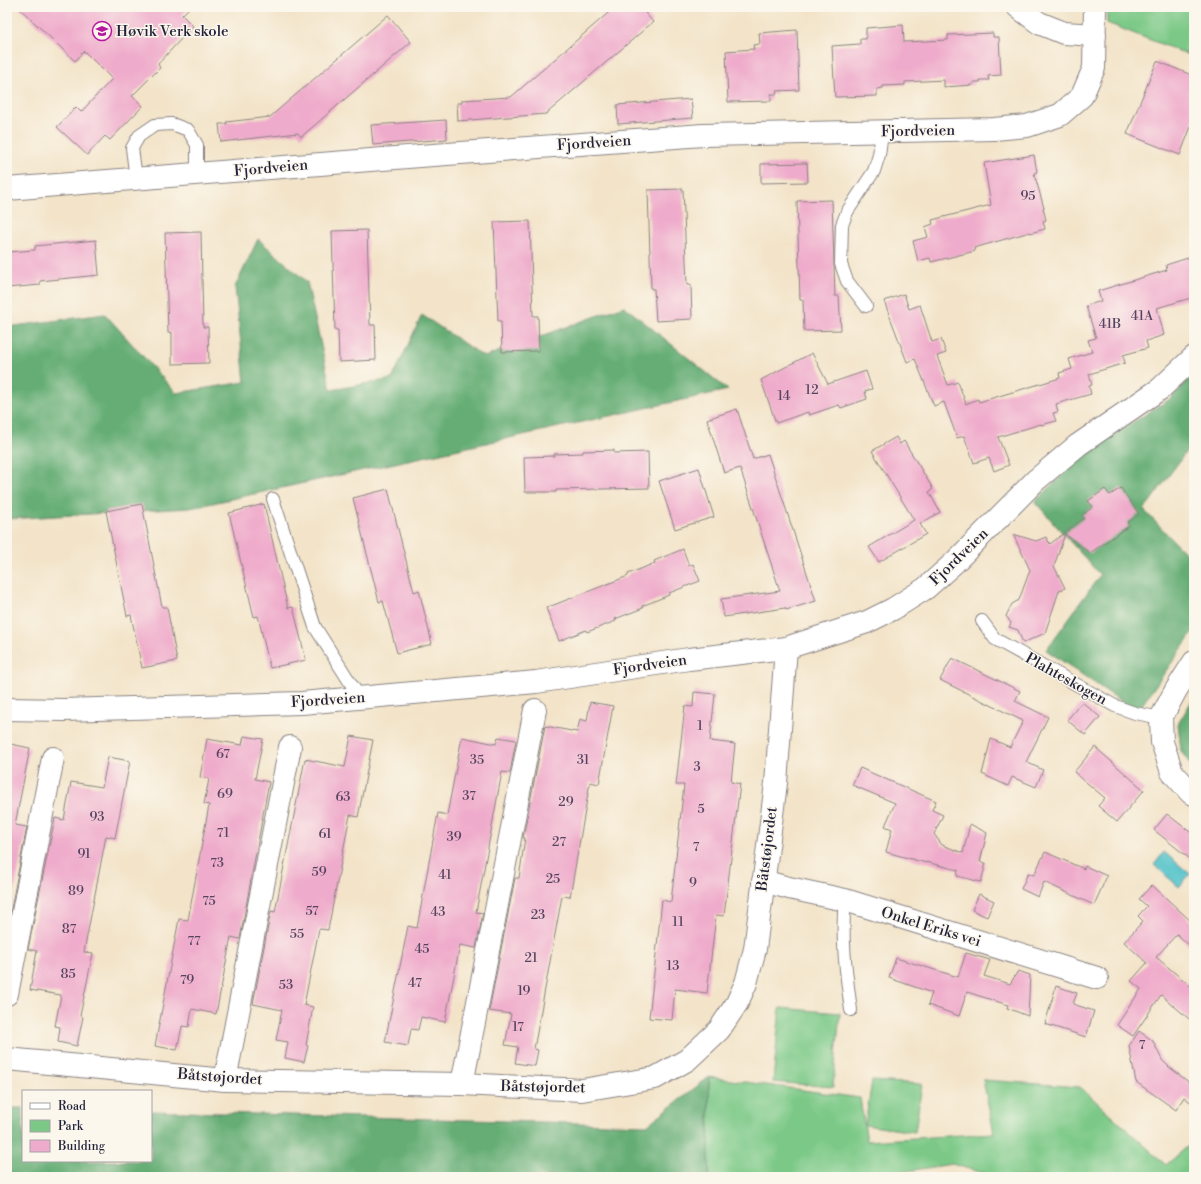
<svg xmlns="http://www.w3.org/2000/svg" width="1201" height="1184" viewBox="0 0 1201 1184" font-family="'Libre Bodoni',serif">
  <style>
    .green { fill: #7cc987; stroke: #4f7661 }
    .forest { fill: #65ad74; stroke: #446858 }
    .water { fill: #56c4ca; stroke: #3c7382 }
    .building { fill: #efabcb }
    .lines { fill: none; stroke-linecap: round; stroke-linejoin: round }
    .service-casing { stroke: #8a8382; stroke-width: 14 }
    .minor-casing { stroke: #8a8382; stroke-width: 24 }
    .service { stroke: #fff; stroke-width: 12 }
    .minor { stroke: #fff; stroke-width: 22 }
    .labels { text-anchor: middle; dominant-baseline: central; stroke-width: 3; stroke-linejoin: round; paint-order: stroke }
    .number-label { font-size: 13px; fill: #55445f }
    .poi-label { font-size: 15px; fill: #22223b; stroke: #fbf7ec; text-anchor: start }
    .street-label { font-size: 15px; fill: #22223b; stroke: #fbf7ec }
  </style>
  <rect width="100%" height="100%" fill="#fbf7ec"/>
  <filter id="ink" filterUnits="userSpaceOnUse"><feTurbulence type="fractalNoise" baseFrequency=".025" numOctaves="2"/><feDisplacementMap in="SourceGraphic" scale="8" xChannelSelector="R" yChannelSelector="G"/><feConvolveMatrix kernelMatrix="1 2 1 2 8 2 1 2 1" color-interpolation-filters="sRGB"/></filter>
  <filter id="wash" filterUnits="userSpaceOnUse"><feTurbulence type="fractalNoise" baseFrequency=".012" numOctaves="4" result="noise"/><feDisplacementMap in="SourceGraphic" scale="16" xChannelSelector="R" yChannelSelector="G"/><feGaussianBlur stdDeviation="0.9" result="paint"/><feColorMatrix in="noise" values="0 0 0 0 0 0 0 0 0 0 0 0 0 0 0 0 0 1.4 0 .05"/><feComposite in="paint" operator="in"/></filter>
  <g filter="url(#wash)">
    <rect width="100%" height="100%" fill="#f3e4c9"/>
    <g class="green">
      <polygon points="1107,7 1194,7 1194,57 1107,23"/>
      <polygon points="780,1008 840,1013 833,1087 773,1082"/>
      <polygon points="709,1077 860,1098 867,1141 994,1133 983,1080 1080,1087 1166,1165 1194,1141 1194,1177 997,1177 952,1164 870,1177 709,1177"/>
      <polygon points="872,1081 922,1084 915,1132 865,1125"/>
    </g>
    <g class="forest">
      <polygon points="258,239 307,282 331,390 392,379 422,315 484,357 624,306 728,390 190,508 7,519 7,327 105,314 176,393 245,382 235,287"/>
      <polygon points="1194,374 1194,441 1144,510 1194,562 1194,631 1137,712 1046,650 1100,575 1035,502 1083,454 1170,399"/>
      <polygon points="1194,697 1194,770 1181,751 1178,724"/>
      <polygon points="709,1077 709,1177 7,1177 7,1108 23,1108 23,1161 151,1161 151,1111 647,1125"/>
    </g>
    <polygon class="water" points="1164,852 1190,874 1179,887 1154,865"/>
    <g id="blocks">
      <g class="building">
        <polygon points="18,7 190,7 182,15 193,26 158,64 160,68 132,96 143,106 110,140 105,136 87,155 57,127 76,107 81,112 112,79 84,51 75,61"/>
        <polygon points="615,7 640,7 653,22 546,114 458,121 457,103 462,103 462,100 511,97"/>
        <polygon points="388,15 411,42 301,137 298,133 221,142 219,124 227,124 226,122 270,117"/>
        <polygon points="903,25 904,42 948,40 948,35 993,33 993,37 999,37 1001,75 988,76 989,80 980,80 980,82 973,82 973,85 944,87 944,80 905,82 905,85 883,86 883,88 877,89 877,96 835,97 832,46 860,44 860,39 866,39 866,28"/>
        <polygon points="797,30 799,90 776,91 777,94 771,94 771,101 728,102 726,51 754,49 753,45 760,44 759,33"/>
        <polygon points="1157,61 1194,76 1194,119 1180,155 1127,134"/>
        <polygon points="691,99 693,118 618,124 617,105"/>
        <polygon points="446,120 447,139 373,145 371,125"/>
        <polygon points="1034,155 1037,172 1034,173 1044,208 1043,208 1046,220 1043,221 1045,229 1030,233 1030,232 974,248 975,251 931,262 930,258 918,261 913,241 928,237 925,227 933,224 932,220 991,205 984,163"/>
        <polygon points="807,163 808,182 761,183 761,164"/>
        <polygon points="683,189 687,285 691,285 692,319 656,321 654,289 651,289 648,190"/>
        <polygon points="832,200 835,296 839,296 841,330 804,331 803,300 800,300 797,201"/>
        <polygon points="530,221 533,316 538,316 539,351 502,352 501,321 498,321 494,222"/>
        <polygon points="367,230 370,325 375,325 376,360 339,362 338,330 335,330 332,231"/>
        <polygon points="201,232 203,327 208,327 209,363 172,364 172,332 168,333 165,233"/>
        <polygon points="96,240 99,275 40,281 40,285 7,288 7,252 35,250 35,246"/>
        <polygon points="1194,256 1194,297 1157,308 1164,335 1146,341 1148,348 1123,355 1125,363 1089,374 1092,385 1089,386 1091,394 1056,404 1058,412 1053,413 1056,421 1041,425 1041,424 998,437 1009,465 994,471 989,458 974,463 964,436 957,438 944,402 934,406 915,359 907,362 884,301 904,294 909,309 920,305 932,342 941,339 946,353 937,356 948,385 958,382 966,404 978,399 979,402 1060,378 1059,373 1072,369 1069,359 1092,352 1088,340 1096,338 1086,306 1101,301 1098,291 1167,270 1166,265"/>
        <polygon points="812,353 828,384 866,371 872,389 865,391 867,399 841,408 839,405 809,415 808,412 776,423 761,380"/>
        <polygon points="737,409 753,459 768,454 816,601 786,610 785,608 724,617 721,599 780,591 740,468 724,473 707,419"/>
        <polygon points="896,437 900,444 904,441 933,489 929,492 940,512 920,524 926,534 879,562 869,547 914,520 872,451"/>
        <polygon points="614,450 614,453 648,452 649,488 556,490 556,492 525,492 524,457 554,456 554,454 583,453 583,451"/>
        <polygon points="699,468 714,517 675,529 659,481"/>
        <polygon points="1121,488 1139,514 1127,523 1129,526 1090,553 1065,534 1054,566 1065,588 1059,591 1045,633 1023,643 1018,630 1009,627 1011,623 1006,616 1012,604 1019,600 1030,570 1013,534 1036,541 1046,537 1050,544 1084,518 1082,515 1093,507 1088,501 1105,489 1110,495"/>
        <polygon points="388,489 414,592 419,590 432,644 397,653 383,601 379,602 353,498"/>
        <polygon points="142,504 162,607 167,607 177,661 142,668 131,615 127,616 106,511"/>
        <polygon points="264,504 288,608 293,607 306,660 270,668 258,616 254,617 229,513"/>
        <polygon points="683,549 689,566 693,564 700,581 669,593 669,595 642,606 643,608 615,619 616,621 587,632 586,630 559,641 546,608 628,576 628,574 655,563 654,561"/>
        <polygon points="952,658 1020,691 1015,701 1048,717 1026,762 1043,770 1036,787 1012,777 1008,786 982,774 991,739 1010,747 1023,721 940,680"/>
        <polygon points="694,692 715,694 710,741 735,744 731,782 740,784 724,916 716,915 707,993 675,989 672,1020 649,1018 662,900 671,902 684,785 676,785 685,706 693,707"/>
        <polygon points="590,702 613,706 599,784 590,782 570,897 562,896 534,1049 538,1050 535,1066 515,1063 518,1047 505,1045 511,1014 489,1011 515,878 519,878 525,838 523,838 545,726 577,732 580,719 587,721"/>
        <polygon points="1082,702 1100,717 1085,735 1067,720"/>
        <polygon points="244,736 263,739 255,779 269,782 240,939 231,937 216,1014 192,1009 189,1027 182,1026 177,1050 155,1046 179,919 188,920 209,805 204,804 209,779 200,777 207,739 242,745"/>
        <polygon points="351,736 373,740 358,817 350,815 328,930 319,929 304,1005 313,1007 306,1045 308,1046 304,1062 285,1058 288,1042 276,1040 282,1010 253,1004 271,911 275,912 305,759 345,767"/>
        <polygon points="462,737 496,744 498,737 516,740 510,773 502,772 476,912 483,913 476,948 460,945 445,1022 421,1017 418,1030 411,1029 408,1046 385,1042 408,926 417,928 438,813 447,815"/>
        <polygon points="10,744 30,748 15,825 27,827 7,929 7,763"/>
        <polygon points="1095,747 1144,790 1117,822 1098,806 1105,798 1074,772"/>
        <polygon points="108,757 130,761 115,838 106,836 84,952 93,953 80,1016 83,1017 77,1046 58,1042 60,1027 55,1026 61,995 30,990 37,951 28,949 55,818 64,820 71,782 102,787"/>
        <polygon points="860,768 936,801 932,810 943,815 934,834 942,845 963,853 970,824 987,833 980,862 986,863 981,882 957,876 958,870 926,862 926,863 886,852 892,829 885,826 895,803 852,785"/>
        <polygon points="1167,814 1194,835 1194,862 1154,830"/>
        <polygon points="1045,852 1084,869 1085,866 1107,876 1094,905 1044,882 1038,897 1021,889 1028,873 1034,875"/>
        <polygon points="1152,885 1194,924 1194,950 1177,934 1156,957 1194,989 1194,1023 1161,995 1133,1036 1117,1025 1141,989 1131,981 1147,963 1124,942 1143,921 1138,916 1147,906 1139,899"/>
        <polygon points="979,894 994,901 987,917 972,910"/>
        <polygon points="966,953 990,960 984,976 1010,984 1018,971 1030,975 1028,1016 1007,1008 1008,1005 967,992 959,1016 928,1005 932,993 889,978 896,958 958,977"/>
        <polygon points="1056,986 1077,993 1073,1004 1094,1011 1086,1037 1045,1024"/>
        <polygon points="1139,1031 1153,1041 1162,1060 1169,1067 1194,1086 1194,1105 1184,1097 1176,1110 1136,1082 1129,1046"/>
      </g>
    </g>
  </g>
  <g filter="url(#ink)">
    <use href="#blocks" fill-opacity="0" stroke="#8a8382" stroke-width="1"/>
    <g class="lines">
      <g class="service-casing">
        <g id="service">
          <polyline points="136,179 132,148 139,136 155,125 172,124 188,130 197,145 197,174"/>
          <polyline points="866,306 847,281 841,264 842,225 847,212 874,171 879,155 882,132"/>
          <polyline points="273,499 315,627 360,698"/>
          <polyline points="982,621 995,639 1115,706 1135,713 1161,718"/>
          <path d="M 845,900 C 841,937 846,973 851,1010"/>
        </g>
      </g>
      <g class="minor-casing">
        <g id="minor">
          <polyline points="1018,7 1039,23 1064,33 1095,35"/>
          <polyline points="7,189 420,156 703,135 994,129 1027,126 1060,115 1082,96 1094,68 1095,7"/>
          <polyline points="1194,662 1176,690 1161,718 1162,742 1172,772 1191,793 1194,794"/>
          <polyline points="7,709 63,710 302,703 536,682 689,659 786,648 867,622 893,609 926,588 955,562 1036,480 1078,445 1160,389 1194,357"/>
          <polyline points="763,881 789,888 845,900 1097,978"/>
          <polyline points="7,994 53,758"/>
          <polyline points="7,1059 225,1080 462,1084 582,1090 655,1078 687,1060 719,1030 737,1003 746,983 755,949 776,783 786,648"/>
          <polyline points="225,1080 290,747"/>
          <polyline points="462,1084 535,710"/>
        </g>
      </g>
      <use href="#service" class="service"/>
      <use href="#minor" class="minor"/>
    </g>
  </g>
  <defs>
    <g id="school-ring" transform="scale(1)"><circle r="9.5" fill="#fbf7ec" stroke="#b5179e" stroke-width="1.5"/><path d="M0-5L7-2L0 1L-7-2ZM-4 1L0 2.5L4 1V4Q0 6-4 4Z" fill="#b5179e"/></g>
  </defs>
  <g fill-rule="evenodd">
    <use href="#school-ring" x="102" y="31"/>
  </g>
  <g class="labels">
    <g class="number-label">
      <text x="1028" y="196">95</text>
      <text x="1142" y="316">41A</text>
      <text x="1110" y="324">41B</text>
      <text x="812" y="390">12</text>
      <text x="784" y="396">14</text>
      <text x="700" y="726">1</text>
      <text x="223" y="754">67</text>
      <text x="477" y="760">35</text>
      <text x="583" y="760">31</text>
      <text x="697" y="767">3</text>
      <text x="225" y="794">69</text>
      <text x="469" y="796">37</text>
      <text x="343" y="797">63</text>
      <text x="566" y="802">29</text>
      <text x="701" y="809">5</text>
      <text x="97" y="817">93</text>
      <text x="223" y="833">71</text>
      <text x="325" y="834">61</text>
      <text x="454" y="837">39</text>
      <text x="559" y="842">27</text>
      <text x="696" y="847">7</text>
      <text x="84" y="854">91</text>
      <text x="217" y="863">73</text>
      <text x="319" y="872">59</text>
      <text x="445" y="875">41</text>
      <text x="553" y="879">25</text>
      <text x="693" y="883">9</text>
      <text x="76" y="891">89</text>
      <text x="209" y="901">75</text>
      <text x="312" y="911">57</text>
      <text x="438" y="912">43</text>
      <text x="538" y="915">23</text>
      <text x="678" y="922">11</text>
      <text x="69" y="929">87</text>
      <text x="297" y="934">55</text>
      <text x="194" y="941">77</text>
      <text x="422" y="949">45</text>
      <text x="531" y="958">21</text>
      <text x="673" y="966">13</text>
      <text x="68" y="974">85</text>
      <text x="187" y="980">79</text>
      <text x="415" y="983">47</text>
      <text x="286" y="985">53</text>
      <text x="524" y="991">19</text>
      <text x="518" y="1027">17</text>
      <text x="1142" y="1045">7</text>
    </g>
    <g class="poi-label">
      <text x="116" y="31">Høvik Verk skole</text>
    </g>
    <g class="street-label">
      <text transform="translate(918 131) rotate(-1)">Fjordveien</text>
      <text transform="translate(594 143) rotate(-4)">Fjordveien</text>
      <text transform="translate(271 168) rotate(-5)">Fjordveien</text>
      <text transform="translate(959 557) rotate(-44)">Fjordveien</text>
      <text transform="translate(650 665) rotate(-8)">Fjordveien</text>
      <text transform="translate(1066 679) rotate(29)">Plahteskogen</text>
      <text transform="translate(328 700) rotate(-4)">Fjordveien</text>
      <text transform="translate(767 849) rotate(-83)">Båtstøjordet</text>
      <text transform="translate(931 927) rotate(17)">Onkel Eriks vei</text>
      <text transform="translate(220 1077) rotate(4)">Båtstøjordet</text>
      <text transform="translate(543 1087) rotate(1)">Båtstøjordet</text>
    </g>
  </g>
  <rect width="1201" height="1184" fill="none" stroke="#fbf7ec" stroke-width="24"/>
  <rect x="22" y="1090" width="130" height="72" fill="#fbf7ec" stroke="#a4a2a5"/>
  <rect x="30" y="1103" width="20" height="6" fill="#ffffff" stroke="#a4a2a5"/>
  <text x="58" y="1110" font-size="12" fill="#22223b">Road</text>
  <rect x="30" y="1120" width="20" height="12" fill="#7cc987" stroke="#a4a2a5"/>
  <text x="58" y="1130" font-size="12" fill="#22223b">Park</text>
  <rect x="30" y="1140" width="20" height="12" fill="#efabcb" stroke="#a4a2a5"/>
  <text x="58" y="1150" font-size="12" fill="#22223b">Building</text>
</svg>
